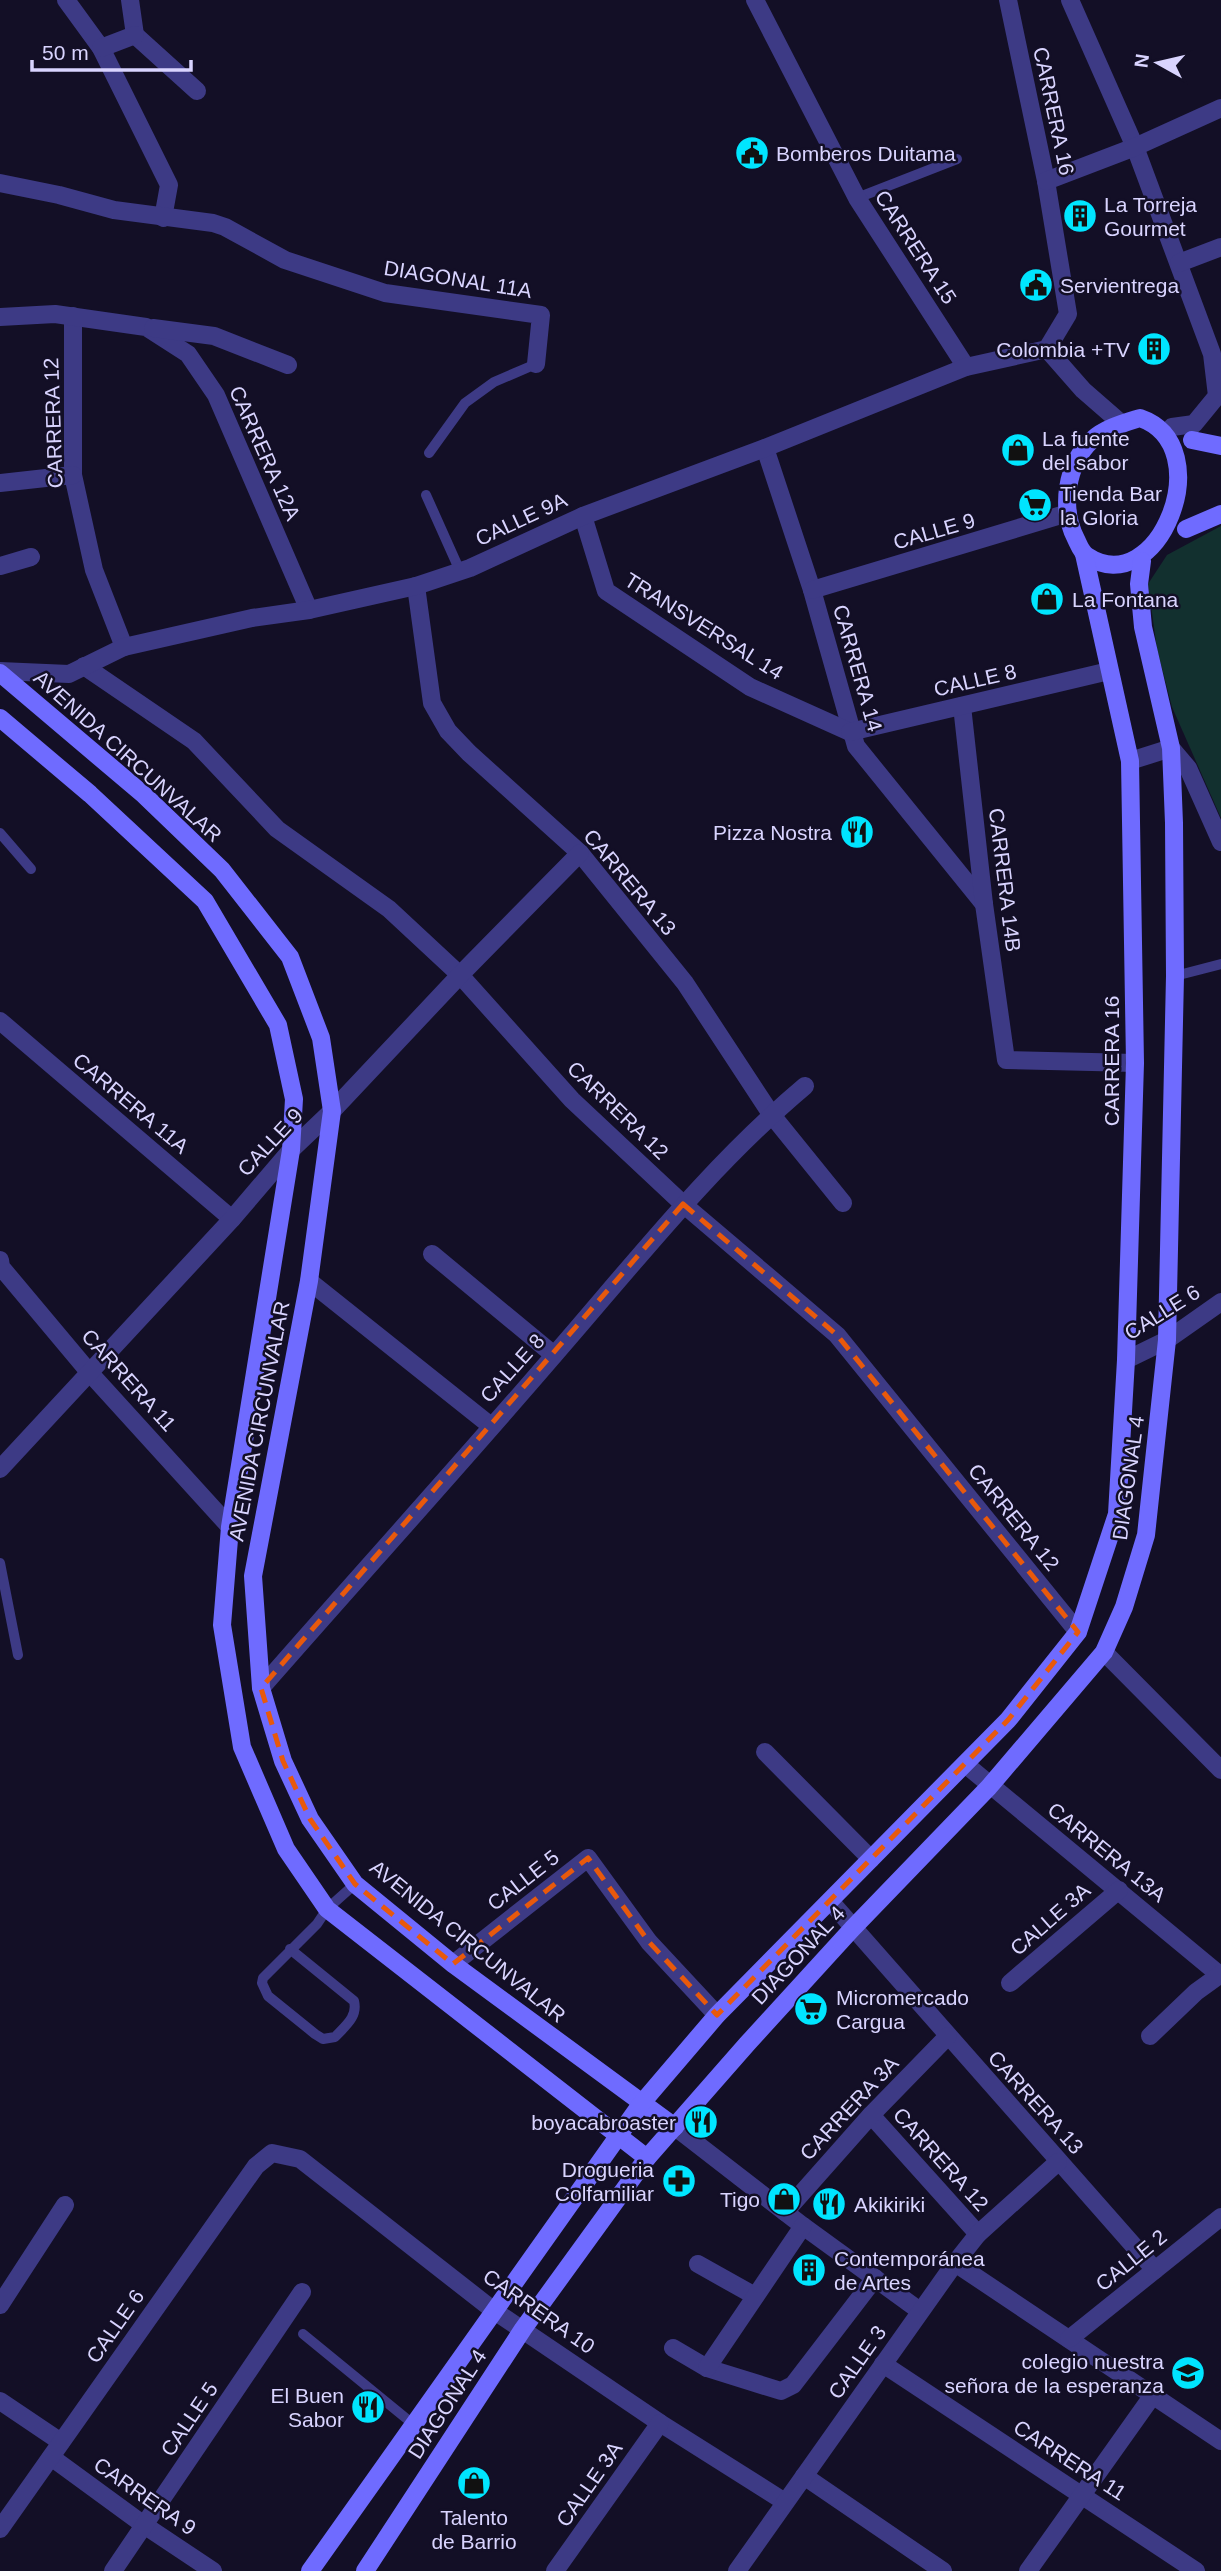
<svg xmlns="http://www.w3.org/2000/svg" width="1221" height="2571" viewBox="0 0 1221 2571" font-family="Arial,sans-serif">
  <style>
    .green { fill: #12302f }
    .lines { fill: none; stroke-linecap: round; stroke-linejoin: round }
    .lane { stroke: #3d3a85; stroke-width: 10 }
    .street { stroke: #3d3a85; stroke-width: 18 }
    .secondary { stroke: #6f6bff; stroke-width: 18 }
    .marked { fill: none; stroke: #e8590c; stroke-width: 5; stroke-dasharray: 14 9; stroke-linejoin: round }
    .labels { text-anchor: middle; dominant-baseline: central; stroke-width: 5; stroke-linejoin: round; paint-order: stroke }
    .street-label { font-size: 21px; fill: #d9d4ff; stroke: #130f26 }
    .poi-label { font-size: 21px; fill: #d9d4ff; stroke: #130f26; text-anchor: start }
  </style>
  <rect width="100%" height="100%" fill="#130f26"/>
  <polygon class="green" points="1221,526 1221,818 1172,707 1157,649 1148,584 1167,555"/>
  <g class="lines">
    <g class="lane">
      <polyline points="857,198 957,159"/>
      <polyline points="429,453 465,403 494,382 536,364"/>
      <polyline points="426,495 460,571"/>
      <polyline points="0,833 31,869"/>
      <polyline points="1175,976 1221,964"/>
      <polyline points="0,1563 18,1655"/>
      <path d="M 290,1949 L 354,2001 C 358,2017 345,2026 335,2037 L 323,2039 L 315,2034 L 268,1996 L 262,1983 L 263,1978 L 317,1924 L 327,1909 L 355,1884"/>
      <polyline points="303,2334 413,2424"/>
    </g>
    <g class="street">
      <polyline points="66,0 101,48 169,185 163,218"/>
      <polyline points="130,0 135,35"/>
      <polyline points="755,0 857,198 966,367"/>
      <polyline points="1008,0 1046,181 1068,314 1047,349"/>
      <polyline points="1070,0 1135,147 1212,354 1217,396 1194,424 1172,427"/>
      <polyline points="135,35 197,91"/>
      <polyline points="101,48 135,35"/>
      <polyline points="1046,181 1135,147 1221,108"/>
      <polyline points="0,183 59,195 114,210 213,223 225,227 285,260 385,293 541,315 536,364"/>
      <polyline points="1179,263 1221,247"/>
      <polyline points="73,316 73,475 94,570 124,647"/>
      <polyline points="0,317 55,314 146,327 188,354 216,395 309,610"/>
      <polyline points="153,328 214,336 288,365"/>
      <polyline points="1047,349 1083,390 1122,424"/>
      <polyline points="765,448 812,590 856,746 984,904"/>
      <polyline points="0,483 73,475"/>
      <polyline points="583,516 606,591 750,687 850,732"/>
      <polyline points="0,566 31,557"/>
      <polyline points="416,586 432,703 448,731 469,753 580,853 685,983 771,1114 843,1203"/>
      <polyline points="812,590 1068,513"/>
      <polyline points="84,666 194,741 277,829 389,909 460,975 572,1100 683,1204 837,1335 1078,1632"/>
      <polyline points="0,671 69,674 124,647 252,618 309,610 416,586 470,568 583,516 765,448 966,367 1047,349"/>
      <polyline points="962,706 984,904 1006,1060 1135,1063"/>
      <polyline points="850,732 1109,671"/>
      <polyline points="1130,761 1171,748 1188,768 1221,842"/>
      <polyline points="0,1021 232,1219"/>
      <polyline points="432,1254 554,1355"/>
      <polyline points="0,1260 1,1267 89,1372 230,1527"/>
      <polyline points="309,1281 491,1426"/>
      <polyline points="1126,1360 1167,1340 1221,1302"/>
      <polyline points="0,1469 232,1219 291,1150 332,1111 460,975 580,853"/>
      <polyline points="1104,1652 1221,1770"/>
      <path d="M 261,1688 C 359,1576 459,1466 556,1353 C 636,1261 711,1165 805,1086"/>
      <polyline points="765,1752 871,1859"/>
      <polyline points="965,1764 1221,1976"/>
      <polyline points="830,1901 1155,2270"/>
      <polyline points="453,1964 588,1858 649,1942 717,2015"/>
      <polyline points="1010,1983 1119,1890"/>
      <polyline points="1150,2036 1196,1992 1221,1974"/>
      <polyline points="871,2115 978,2234"/>
      <polyline points="675,2127 803,2226 920,2311"/>
      <polyline points="785,2212 871,2115 948,2036"/>
      <polyline points="955,2263 1221,2441"/>
      <polyline points="698,2264 755,2296"/>
      <polyline points="0,2305 65,2205"/>
      <polyline points="1069,2339 1221,2217"/>
      <polyline points="673,2348 707,2368 781,2391 793,2385 875,2278"/>
      <polyline points="883,2364 1196,2571"/>
      <polyline points="707,2368 803,2226"/>
      <polyline points="0,2401 61,2442"/>
      <polyline points="51,2457 144,2525 213,2571"/>
      <polyline points="804,2476 943,2571"/>
      <polyline points="0,2529 256,2166 272,2153 300,2159 493,2310 660,2423 785,2502"/>
      <polyline points="113,2571 302,2292"/>
      <polyline points="555,2571 660,2423"/>
      <polyline points="737,2571 955,2263 978,2234 1058,2162"/>
      <polyline points="1028,2571 1153,2395"/>
    </g>
    <g class="secondary">
      <path d="M 1140,418 C 1221,446 1158,603 1087,556 C 1081,552 1079,545 1076,539 C 1060,508 1066,464 1092,440 C 1105,428 1124,423 1140,418 Z"/>
      <polyline points="1192,440 1221,446"/>
      <polyline points="1186,529 1221,514"/>
      <polyline points="0,673 144,795 222,870 290,957 321,1038 332,1111 309,1281 253,1576 261,1688 283,1761 310,1819 355,1884 453,1964 675,2127"/>
      <polyline points="0,718 90,794 205,901 278,1025 294,1099 291,1150 230,1527 222,1625 242,1747 286,1849 327,1909 647,2158"/>
      <polyline points="310,2571 641,2104 717,2015 1008,1720 1078,1632 1117,1514 1126,1360 1135,1063 1130,761 1084,554"/>
      <polyline points="365,2571 523,2329 647,2158 747,2044 852,1929 989,1787 1104,1652 1124,1607 1146,1535 1167,1340 1175,976 1174,823 1171,748 1143,627 1139,584 1142,561"/>
    </g>
  </g>
  <path class="marked" d="M 683,1204 L 837,1335 L 1078,1632 L 1008,1720 L 717,2015 L 649,1942 L 588,1858 L 453,1964 L 355,1884 L 310,1819 L 283,1761 L 261,1688 Z"/>
  <defs>
    <g id="civic-disc" transform="scale(1.75)"><circle r="9.5" fill="#00e5ff" stroke="#130f26"/><path d="M-.6-6.5H3V-4.5H.6V-3L4-1V1h2V6H-6V1h2V-1L-.6-3ZM-1.2 2.5V6h2.4V2.5Z" fill="#111"/></g>
    <g id="building-disc" transform="scale(1.75)"><circle r="9.5" fill="#00e5ff" stroke="#130f26"/><path d="M-4-6H4V6H1V3H-1V6H-4ZM-2.5-4.3h1.7v1.8h-1.7ZM.8-4.3h1.7v1.8H.8ZM-2.5-1h1.7V.8h-1.7ZM.8-1h1.7V.8H.8Z" fill="#111"/></g>
    <g id="shop-disc" transform="scale(1.75)"><circle r="9.5" fill="#00e5ff" stroke="#130f26"/><path d="M-5-2.5h2.3a2.7 3.5 0 0 1 5.4 0H5L5.5 6h-11ZM-1.5-2.5h3a1.5 2.3 0 0 0-3 0Z" fill="#111"/></g>
    <g id="supermarket-disc" transform="scale(1.75)"><circle r="9.5" fill="#00e5ff" stroke="#130f26"/><path d="M-6-5.5h2.5l.6 2H6L4.5 2H-2.5L-4.4-4H-6ZM-1.5 3.2a1.3 1.3 0 1 0 .1 0ZM3 3.2a1.3 1.3 0 1 0 .1 0Z" fill="#111"/></g>
    <g id="restaurant-disc" transform="scale(1.75)"><circle r="9.5" fill="#00e5ff" stroke="#130f26"/><path d="M-5-6h1v4h1v-4h1v4h1v-4h1v5L-1.5 .5V6h-2V.5L-5-1ZM5-6V6H3V1.5H1.5Q1.5-4 5-6Z" fill="#111"/></g>
    <g id="pharmacy-disc" transform="scale(1.75)"><circle r="9.5" fill="#00e5ff" stroke="#130f26"/><path d="M-2-6h4v4h4v4h-4v4h-4v-4h-4v-4h4Z" fill="#111"/></g>
    <g id="school-disc" transform="scale(1.75)"><circle r="9.5" fill="#00e5ff" stroke="#130f26"/><path d="M0-5L7-2L0 1L-7-2ZM-4 1L0 2.5L4 1V4Q0 6-4 4Z" fill="#111"/></g>
  </defs>
  <g fill-rule="evenodd">
    <use href="#civic-disc" x="752" y="153"/>
    <use href="#building-disc" x="1080" y="216"/>
    <use href="#civic-disc" x="1036" y="285"/>
    <use href="#building-disc" x="1154" y="349"/>
    <use href="#shop-disc" x="1018" y="450"/>
    <use href="#supermarket-disc" x="1035" y="505"/>
    <use href="#shop-disc" x="1047" y="599"/>
    <use href="#restaurant-disc" x="857" y="832"/>
    <use href="#supermarket-disc" x="811" y="2009"/>
    <use href="#restaurant-disc" x="701" y="2122"/>
    <use href="#pharmacy-disc" x="679" y="2181"/>
    <use href="#shop-disc" x="784" y="2199"/>
    <use href="#restaurant-disc" x="829" y="2204"/>
    <use href="#building-disc" x="809" y="2270"/>
    <use href="#school-disc" x="1188" y="2373"/>
    <use href="#restaurant-disc" x="368" y="2407"/>
    <use href="#shop-disc" x="474" y="2483"/>
  </g>
  <g class="labels">
    <g class="street-label">
      <text transform="translate(1054 111) rotate(78)">CARRERA 16</text>
      <text transform="translate(916 247) rotate(57)">CARRERA 15</text>
      <text transform="translate(458 279) rotate(9)">DIAGONAL 11A</text>
      <text transform="translate(53 423) rotate(-92)">CARRERA 12</text>
      <text transform="translate(265 453) rotate(66)">CARRERA 12A</text>
      <text transform="translate(521 519) rotate(-25)">CALLE 9A</text>
      <text transform="translate(934 531) rotate(-16)">CALLE 9</text>
      <text transform="translate(704 626) rotate(32)">TRANSVERSAL 14</text>
      <text transform="translate(858 668) rotate(74)">CARRERA 14</text>
      <text transform="translate(975 680) rotate(-13)">CALLE 8</text>
      <text transform="translate(128 756) rotate(42)">AVENIDA CIRCUNVALAR</text>
      <text transform="translate(1005 880) rotate(83)">CARRERA 14B</text>
      <text transform="translate(630 882) rotate(50)">CARRERA 13</text>
      <text transform="translate(1111 1061) rotate(-90)">CARRERA 16</text>
      <text transform="translate(131 1103) rotate(40)">CARRERA 11A</text>
      <text transform="translate(618 1110) rotate(44)">CARRERA 12</text>
      <text transform="translate(270 1142) rotate(-47)">CALLE 9</text>
      <text transform="translate(1162 1312) rotate(-32)">CALLE 6</text>
      <text transform="translate(512 1368) rotate(-48)">CALLE 8</text>
      <text transform="translate(129 1380) rotate(48)">CARRERA 11</text>
      <text transform="translate(259 1421) rotate(-79)">AVENIDA CIRCUNVALAR</text>
      <text transform="translate(1128 1478) rotate(-82)">DIAGONAL 4</text>
      <text transform="translate(1014 1517) rotate(51)">CARRERA 12</text>
      <text transform="translate(1107 1852) rotate(39)">CARRERA 13A</text>
      <text transform="translate(523 1880) rotate(-38)">CALLE 5</text>
      <text transform="translate(1050 1919) rotate(-41)">CALLE 3A</text>
      <text transform="translate(468 1941) rotate(39)">AVENIDA CIRCUNVALAR</text>
      <text transform="translate(798 1955) rotate(-47)">DIAGONAL 4</text>
      <text transform="translate(1036 2102) rotate(48)">CARRERA 13</text>
      <text transform="translate(849 2108) rotate(-47)">CARRERA 3A</text>
      <text transform="translate(941 2159) rotate(48)">CARRERA 12</text>
      <text transform="translate(1131 2260) rotate(-39)">CALLE 2</text>
      <text transform="translate(539 2311) rotate(35)">CARRERA 10</text>
      <text transform="translate(115 2326) rotate(-55)">CALLE 6</text>
      <text transform="translate(857 2362) rotate(-55)">CALLE 3</text>
      <text transform="translate(447 2404) rotate(-57)">DIAGONAL 4</text>
      <text transform="translate(189 2419) rotate(-56)">CALLE 5</text>
      <text transform="translate(1070 2460) rotate(33)">CARRERA 11</text>
      <text transform="translate(589 2484) rotate(-55)">CALLE 3A</text>
      <text transform="translate(145 2496) rotate(35)">CARRERA 9</text>
    </g>
    <g class="poi-label">
      <text x="776" y="153">Bomberos Duitama</text>
      <text x="1104" y="204">La Torreja<tspan x="1104" dy="24">Gourmet</tspan></text>
      <text x="1060" y="285">Servientrega</text>
      <text x="1130" y="349" text-anchor="end">Colombia +TV</text>
      <text x="1042" y="438">La fuente<tspan x="1042" dy="24">del sabor</tspan></text>
      <text x="1060" y="493">Tienda Bar<tspan x="1060" dy="24">la Gloria</tspan></text>
      <text x="1072" y="599">La Fontana</text>
      <text x="832" y="832" text-anchor="end">Pizza Nostra</text>
      <text x="836" y="1997">Micromercado<tspan x="836" dy="24">Cargua</tspan></text>
      <text x="676" y="2122" text-anchor="end">boyacabroaster</text>
      <text x="654" y="2169" text-anchor="end">Drogueria<tspan x="654" dy="24">Colfamiliar</tspan></text>
      <text x="760" y="2199" text-anchor="end">Tigo</text>
      <text x="854" y="2204">Akikiriki</text>
      <text x="834" y="2258">Contemporánea<tspan x="834" dy="24">de Artes</tspan></text>
      <text x="1164" y="2361" text-anchor="end">colegio nuestra<tspan x="1164" dy="24">señora de la esperanza</tspan></text>
      <text x="344" y="2395" text-anchor="end">El Buen<tspan x="344" dy="24">Sabor</tspan></text>
      <text x="474" y="2517" text-anchor="middle">Talento<tspan x="474" dy="24">de Barrio</tspan></text>
    </g>
  </g>
  <g transform="translate(1158 63) rotate(278)" stroke="#130f26" stroke-width="5" paint-order="stroke">
  <path d="M0-5L12 26L0 18L-12 26Z" fill="#d9d4ff"/>
  <text y="-10" font-size="19" font-weight="bold" text-anchor="middle" fill="#d9d4ff">N</text>
  </g>
  <path d="M32 60v10h159v-10" fill="none" stroke="#d9d4ff" stroke-width="3.5"/>
  <text x="42" y="60" font-size="21" fill="#d9d4ff" stroke="#130f26" stroke-width="5" paint-order="stroke">50 m</text>
</svg>
